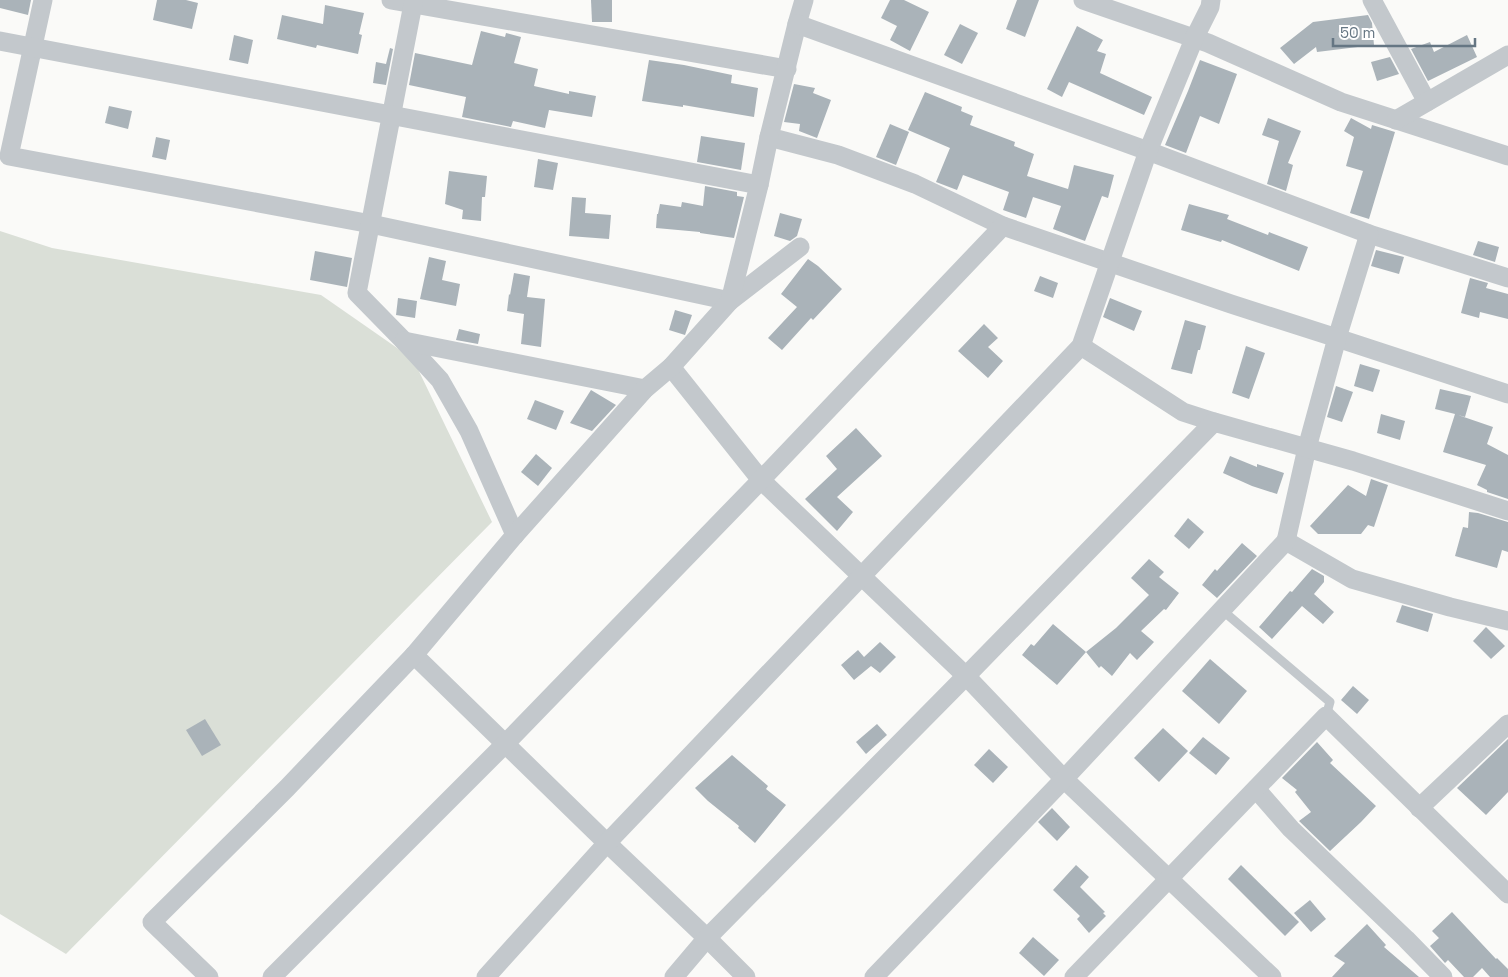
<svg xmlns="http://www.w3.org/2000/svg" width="1508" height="977" viewBox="0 0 1508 977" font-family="'Space Grotesk',sans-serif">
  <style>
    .green { fill: #dadfd7 }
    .building { fill: #aab3b9 }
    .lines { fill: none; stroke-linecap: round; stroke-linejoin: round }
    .lane { stroke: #c3c8cc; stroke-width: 9 }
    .street { stroke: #c3c8cc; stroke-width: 19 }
  </style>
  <rect width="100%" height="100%" fill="#fafaf8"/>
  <polygon class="green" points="0,231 52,248 321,295 413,359 492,522 66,954 0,914"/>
  <g class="building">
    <polygon points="0,0 31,0 28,15 0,8"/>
    <polygon points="157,0 186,0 198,3 192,29 153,20"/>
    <polygon points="591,0 612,0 612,22 592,22"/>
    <polygon points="890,0 904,0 929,12 910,51 890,40 897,26 881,18"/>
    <polygon points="1017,0 1039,0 1025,37 1006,29"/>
    <polygon points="325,5 364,13 359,34 362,35 358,54 317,45 316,48 277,39 282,15 323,24"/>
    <polygon points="1368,15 1372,23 1374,45 1317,52 1316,47 1294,64 1280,48 1313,22"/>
    <polygon points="960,24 978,33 962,64 944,55"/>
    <polygon points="1077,26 1103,40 1097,51 1106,54 1100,73 1152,97 1144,115 1069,82 1062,97 1047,89"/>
    <polygon points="481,31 505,37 506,33 521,37 514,63 538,69 534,86 569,94 569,91 596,96 592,117 549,110 545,128 513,121 511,127 462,117 466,97 409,85 415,53 472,65"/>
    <polygon points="234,35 253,40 248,64 229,60"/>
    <polygon points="1467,35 1477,57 1428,81 1411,49 1430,42 1434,52"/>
    <polygon points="390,48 393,49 386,85 373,83 376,62 386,64"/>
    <polygon points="1390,57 1399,74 1377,81 1371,62"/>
    <polygon points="649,60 684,65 732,75 731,83 758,88 754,117 683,105 683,107 642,101"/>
    <polygon points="1200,60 1237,74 1219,124 1200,116 1186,153 1165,145 1188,91"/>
    <polygon points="794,84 815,88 813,93 831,100 817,138 799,131 800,124 784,122"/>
    <polygon points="925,92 962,107 961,111 973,116 970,125 1015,142 1014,146 1034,154 1027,176 1068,189 1074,165 1114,175 1108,198 1102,196 1085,241 1053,229 1061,206 1033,197 1026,218 1003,210 1009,192 963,175 957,190 936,182 950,148 908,130"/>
    <polygon points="109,106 132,111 128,129 105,123"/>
    <polygon points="1268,118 1301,131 1288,163 1293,165 1286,191 1267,184 1279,141 1262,135"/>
    <polygon points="1351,118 1371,129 1372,125 1395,132 1369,219 1350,213 1363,171 1346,166 1354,137 1344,131"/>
    <polygon points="890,124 909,132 896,165 876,157"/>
    <polygon points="701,136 745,143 741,170 697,162"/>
    <polygon points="156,137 170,140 166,160 152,157"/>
    <polygon points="538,159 558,163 553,190 534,187"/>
    <polygon points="449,171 487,176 485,197 482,197 481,221 462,219 463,210 445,204"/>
    <polygon points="705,186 737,192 737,196 744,197 734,238 700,233 700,232 656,228 657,214 658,214 660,204 681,207 682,202 703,206"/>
    <polygon points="572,197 586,198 585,213 611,215 609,239 569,236"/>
    <polygon points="1189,204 1229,215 1227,219 1268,235 1269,232 1308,247 1299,271 1222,240 1221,242 1181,230"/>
    <polygon points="780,213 802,219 797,236 790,241 774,236"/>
    <polygon points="1478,241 1499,247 1495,262 1473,255"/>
    <polygon points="1376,250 1404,257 1399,274 1371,266"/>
    <polygon points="315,251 352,258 347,287 310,280"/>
    <polygon points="429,257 446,261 442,280 460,284 456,306 420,299"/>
    <polygon points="808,259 818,266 842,289 813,320 811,318 782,350 768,338 797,307 781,294"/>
    <polygon points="514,273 530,276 527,297 545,299 541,347 521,344 524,314 507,311 509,294 510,295"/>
    <polygon points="1040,276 1058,283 1053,298 1034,291"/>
    <polygon points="1470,278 1488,283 1486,288 1508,294 1508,319 1480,312 1479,318 1461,313"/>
    <polygon points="398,298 417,301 415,318 396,315"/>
    <polygon points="1110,298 1142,311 1134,331 1103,317"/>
    <polygon points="675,310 692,315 685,335 669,330"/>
    <polygon points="1185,320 1206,326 1200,350 1198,350 1192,374 1171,369"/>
    <polygon points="984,324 998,338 988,347 1003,361 988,378 958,351"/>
    <polygon points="459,329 480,334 478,344 456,340"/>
    <polygon points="1246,346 1265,353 1249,399 1232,393"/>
    <polygon points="1360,364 1380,370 1373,392 1354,386"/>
    <polygon points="1336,386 1353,392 1342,422 1327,417"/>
    <polygon points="1440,389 1471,396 1465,417 1458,415 1493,427 1487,444 1508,455 1508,499 1487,492 1487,490 1477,485 1486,465 1443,452 1455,414 1435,409"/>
    <polygon points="591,390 616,405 592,431 570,423"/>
    <polygon points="535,400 564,411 556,430 527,419"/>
    <polygon points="1381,414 1405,421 1400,440 1377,433"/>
    <polygon points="856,428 882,456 837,497 853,512 837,531 805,499 837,469 826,456"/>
    <polygon points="536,454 552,468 538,486 521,472"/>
    <polygon points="1230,456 1257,467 1257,464 1284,473 1277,494 1252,486 1223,473"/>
    <polygon points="1371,479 1388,485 1374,527 1368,525 1361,534 1318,534 1310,526 1348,485 1366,496"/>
    <polygon points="1469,512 1478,513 1508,522 1508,552 1502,550 1497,568 1455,556 1463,527 1468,528"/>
    <polygon points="1188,518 1204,532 1189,549 1174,536"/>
    <polygon points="1242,543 1257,556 1217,598 1202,585 1215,569 1217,571"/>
    <polygon points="1149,559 1164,572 1159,577 1179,593 1166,610 1164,609 1141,631 1154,642 1137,660 1130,653 1112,676 1101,666 1099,668 1086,652 1116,628 1149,595 1131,578"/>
    <polygon points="1312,569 1324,576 1324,582 1314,594 1334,612 1323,624 1302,606 1272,639 1259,627 1290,591 1292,592"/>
    <polygon points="1402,605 1433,614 1428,632 1396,622"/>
    <polygon points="1053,624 1086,652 1057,685 1022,655 1031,644 1034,646"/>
    <polygon points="1486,627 1505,646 1491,659 1473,641"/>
    <polygon points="880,642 896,657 880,673 871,666 854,680 841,665 858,650 864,657"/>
    <polygon points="1210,659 1247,691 1219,724 1182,691"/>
    <polygon points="1353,686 1369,700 1357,714 1341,700"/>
    <polygon points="205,719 221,745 202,756 186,730"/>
    <polygon points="877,724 887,735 866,754 856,742"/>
    <polygon points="1163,728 1188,751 1159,782 1134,758"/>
    <polygon points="1203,737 1230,758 1216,775 1189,753"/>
    <polygon points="1508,739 1508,792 1486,815 1457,788"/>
    <polygon points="1317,742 1333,760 1330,763 1376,806 1361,822 1330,851 1299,821 1311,812 1295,792 1297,790 1282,778"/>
    <polygon points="989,749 1008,767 993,783 974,765"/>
    <polygon points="732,755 768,786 766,789 786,805 755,843 738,828 739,826 708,801 695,788"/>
    <polygon points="1052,808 1070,827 1057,841 1038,822"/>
    <polygon points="1076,865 1089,877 1080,887 1105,912 1103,913 1106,916 1089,933 1077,919 1080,916 1053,890"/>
    <polygon points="1241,865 1299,922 1285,936 1228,879"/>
    <polygon points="1310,900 1326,919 1311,932 1294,913"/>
    <polygon points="1452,912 1496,959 1497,958 1508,969 1508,977 1490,977 1482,968 1473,977 1464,977 1448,960 1445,963 1430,946 1439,938 1432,931"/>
    <polygon points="1367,924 1386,945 1384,947 1419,977 1332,977 1345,963 1334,956"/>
    <polygon points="1033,937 1059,960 1044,976 1019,953"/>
  </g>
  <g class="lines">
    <polyline class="lane" points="1222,610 1330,702 1326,716"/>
    <g class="street">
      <polyline points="43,0 9,156 371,224 730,301 800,247"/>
      <polyline points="391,0 787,69"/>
      <polyline points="804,0 797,24 769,137 838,155 915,184 1003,226"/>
      <polyline points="1083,0 1208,43 1341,102 1508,156"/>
      <polyline points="1372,0 1427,102"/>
      <polyline points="413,4 357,293 404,341 440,380 469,431 515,535"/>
      <polyline points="797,24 1148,151 1369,234 1508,278"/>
      <polyline points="0,41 759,185"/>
      <polyline points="1396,120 1508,55"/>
      <polyline points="1369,234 1337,338 1508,394"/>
      <polyline points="404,341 645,389"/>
      <polyline points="1081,346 1183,412 1214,422"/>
      <polyline points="671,367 761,480 966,676 1064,779 1272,977"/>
      <polyline points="414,655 607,843 707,938 746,977"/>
      <polyline points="1256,789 1291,829 1406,939 1443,977"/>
      <polyline points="1419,808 1508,724"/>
      <polyline points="209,977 152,922 287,788 414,655 515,535 645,389 671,367 730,301 759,185 769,137"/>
      <polyline points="272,977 505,744 761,480 1003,226 1231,304 1337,338 1307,448 1286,541 1352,579 1450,607 1508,621"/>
      <polyline points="486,977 607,843 1081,346 1148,151 1194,39 1210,7 1211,0"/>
      <polyline points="674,977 707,938 966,676 1214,422 1353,461 1508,511"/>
      <polyline points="874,977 1064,779 1286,541"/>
      <polyline points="1074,977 1326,716 1508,894"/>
    </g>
  </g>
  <path d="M1333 38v8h142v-8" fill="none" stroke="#657683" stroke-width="2.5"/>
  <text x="1340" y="38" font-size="15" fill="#657683" stroke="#ffffff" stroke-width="4" paint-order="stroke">50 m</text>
</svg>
